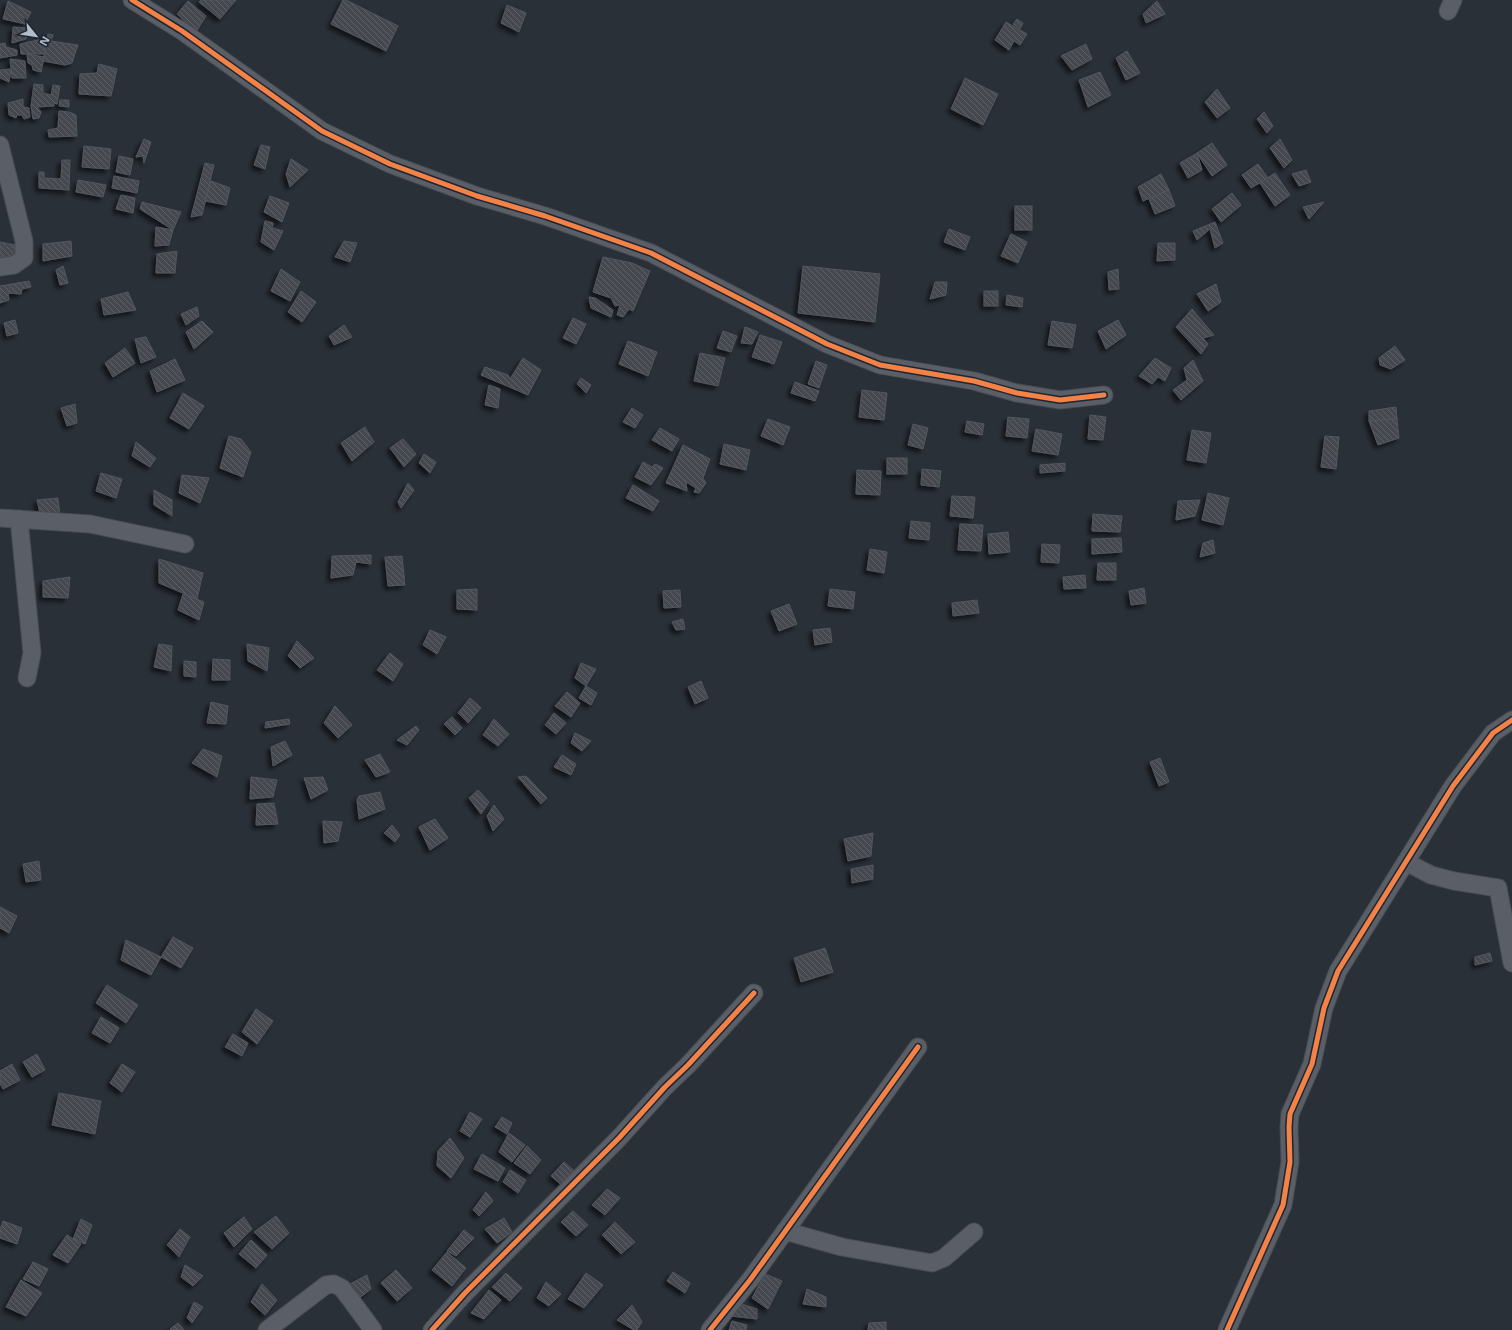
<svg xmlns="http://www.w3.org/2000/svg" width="1512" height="1330" viewBox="0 0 1512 1330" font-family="'Noto Sans',sans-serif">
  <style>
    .building { fill: url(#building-back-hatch); stroke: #52575f; filter: url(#shadow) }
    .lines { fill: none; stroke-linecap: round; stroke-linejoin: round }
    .street-casing { stroke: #484c53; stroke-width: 19 }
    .street { stroke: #5a5e66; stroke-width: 17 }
    .cycleway-casing { stroke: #1d2633; stroke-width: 8 }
    .cycleway { stroke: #f48246; stroke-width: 5 }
  </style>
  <defs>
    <pattern id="building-back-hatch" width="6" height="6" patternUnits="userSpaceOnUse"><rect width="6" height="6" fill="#444950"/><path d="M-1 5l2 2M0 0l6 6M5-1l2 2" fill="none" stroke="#5d6168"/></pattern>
    <filter id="shadow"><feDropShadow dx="-3.5" dy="3.5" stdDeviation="2" flood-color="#0009"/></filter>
  </defs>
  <rect width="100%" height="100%" fill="#2a3038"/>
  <g class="building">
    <polygon points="201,0 236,0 220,19 199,2"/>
    <polygon points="343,0 346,0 398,26 386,51 331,24"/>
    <polygon points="8,1 31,12 25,24 3,19"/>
    <polygon points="188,1 206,16 196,32 177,14"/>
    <polygon points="1157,1 1165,14 1146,23 1143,14"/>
    <polygon points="507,5 526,13 519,32 501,23"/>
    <polygon points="1017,19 1023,23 1020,29 1013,24"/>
    <polygon points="1006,22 1027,34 1020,45 1014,41 1009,50 995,40"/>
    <polygon points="13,27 30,28 26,39 12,43"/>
    <polygon points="48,34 53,35 51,41 78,45 72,63 65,65 43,61"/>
    <polygon points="43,39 45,54 21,54 20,44"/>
    <polygon points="5,43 6,47 17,50 17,55 0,58 0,44"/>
    <polygon points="1086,44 1092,59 1072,70 1061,56"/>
    <polygon points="1127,51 1140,73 1126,80 1116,58"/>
    <polygon points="27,54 44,57 41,72 33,70 32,65 28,63"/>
    <polygon points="10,59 25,61 26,78 12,78"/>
    <polygon points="99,64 117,69 111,96 79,94 80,74 97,73"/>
    <polygon points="11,69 9,82 0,78 0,70"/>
    <polygon points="1100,72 1111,95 1088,107 1079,80"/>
    <polygon points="965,78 998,94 983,125 951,109"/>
    <polygon points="34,84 43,85 43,93 51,95 53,85 60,86 57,104 54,103 54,106 37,107 41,112 39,118 33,119 31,106"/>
    <polygon points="1217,89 1230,108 1217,118 1205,102"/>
    <polygon points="23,99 23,107 29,108 30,117 24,119 22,115 17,115 16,118 9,115 8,103"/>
    <polygon points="60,100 69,100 69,107 59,106"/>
    <polygon points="59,111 69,112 76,115 77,136 49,137 48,130 58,128"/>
    <polygon points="1264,112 1273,126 1267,133 1257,119"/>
    <polygon points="144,139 151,142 144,163 143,156 136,157"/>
    <polygon points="1280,139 1292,160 1284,168 1270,148"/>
    <polygon points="1212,143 1227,165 1212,176 1197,153"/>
    <polygon points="261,145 270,147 265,169 254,165"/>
    <polygon points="84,146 111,149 109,169 82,167"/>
    <polygon points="1197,153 1202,170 1188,178 1180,163"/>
    <polygon points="119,156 133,159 130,175 116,172"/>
    <polygon points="291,159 308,170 290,187 286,174"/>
    <polygon points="62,160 70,160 69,190 39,188 39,172 44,172 44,178 61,179"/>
    <polygon points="205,163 214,165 202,215 191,217"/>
    <polygon points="1258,164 1268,178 1251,188 1242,175"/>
    <polygon points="1306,170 1311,182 1299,186 1292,174"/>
    <polygon points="1275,173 1290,195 1275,206 1260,183"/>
    <polygon points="1161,174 1169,190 1143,201 1138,187"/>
    <polygon points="114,176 139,181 137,193 112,188"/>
    <polygon points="78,180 106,185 103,197 76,192"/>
    <polygon points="211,181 230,188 226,205 205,201"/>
    <polygon points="1169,190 1175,206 1155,214 1149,199"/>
    <polygon points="1232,193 1241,205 1221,222 1212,209"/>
    <polygon points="121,195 135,198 133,213 116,209"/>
    <polygon points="270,196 289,203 282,222 264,212"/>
    <polygon points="142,202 181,212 173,230 140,209"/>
    <polygon points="1324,202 1309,219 1303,207"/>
    <rect x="1015" y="206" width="17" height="24"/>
    <polygon points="265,221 273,223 272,228 283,231 274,250 261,242"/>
    <polygon points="1215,222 1223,243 1215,248 1210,229 1197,240 1193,231"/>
    <polygon points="156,227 173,230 169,245 155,246"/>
    <polygon points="949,229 970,237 965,250 944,242"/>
    <polygon points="1011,234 1027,242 1018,263 1001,256"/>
    <polygon points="71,241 72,256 43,261 43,244"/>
    <polygon points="344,241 357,243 350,262 335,257"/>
    <polygon points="0,242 15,245 13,259 0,257"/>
    <polygon points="1158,243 1175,243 1175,260 1157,261"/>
    <polygon points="177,251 175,273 156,273 157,254"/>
    <polygon points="603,257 632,263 650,271 633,311 629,309 623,317 617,315 620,305 615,306 611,298 593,292"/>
    <polygon points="63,266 68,283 60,285 56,270"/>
    <polygon points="803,266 880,274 875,322 798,313"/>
    <polygon points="281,269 300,282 290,301 271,291"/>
    <polygon points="1118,269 1119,289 1109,290 1108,272"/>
    <polygon points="29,281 31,287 22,289 21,294 8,293 9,300 0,303 0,286"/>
    <polygon points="935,282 947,282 946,295 930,299"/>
    <polygon points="1216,284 1221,302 1208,311 1197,294"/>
    <polygon points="301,291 316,302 302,322 288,312"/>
    <rect x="984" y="291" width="14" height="15"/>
    <polygon points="128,292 136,310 104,315 101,299"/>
    <polygon points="1007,295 1023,298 1022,307 1006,305"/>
    <polygon points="589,297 595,298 613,310 611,317 591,308"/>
    <polygon points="197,307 199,316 186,325 181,314"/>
    <polygon points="1192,309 1214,335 1203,338 1208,344 1201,354 1176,327"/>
    <polygon points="573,318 586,324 576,344 563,338"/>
    <polygon points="15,320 18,333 7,336 4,323"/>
    <polygon points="1118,320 1126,335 1106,349 1098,331"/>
    <polygon points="202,321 213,332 194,349 186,332"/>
    <polygon points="1052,321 1076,325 1072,348 1048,345"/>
    <polygon points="344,325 352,337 334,345 329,336"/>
    <polygon points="745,327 758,332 752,344 741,343"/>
    <polygon points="723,331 737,336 731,352 717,348"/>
    <polygon points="760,335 782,342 774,364 752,357"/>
    <polygon points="146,337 156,357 141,363 135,339"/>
    <polygon points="628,341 657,352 648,376 619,364"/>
    <polygon points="1395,346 1405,360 1391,369 1380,365 1379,358"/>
    <polygon points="125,348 135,363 113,377 105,363"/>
    <polygon points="700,353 725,358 718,386 694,381"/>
    <polygon points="523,358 541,370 528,395 481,375 485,367 508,375 510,379"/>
    <polygon points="1155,358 1171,368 1165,381 1158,377 1152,384 1139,376"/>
    <polygon points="175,359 185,380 157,392 150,371"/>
    <polygon points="1193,360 1203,381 1181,400 1173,390 1187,380 1184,368"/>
    <polygon points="816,361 827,365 819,388 808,384"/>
    <polygon points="581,378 591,385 586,393 577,384"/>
    <polygon points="795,382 819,391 815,401 791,393"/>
    <polygon points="489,385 500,389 498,408 485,405"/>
    <polygon points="862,390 887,393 884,420 859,417"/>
    <polygon points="183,393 204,406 189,429 170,418"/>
    <polygon points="75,404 77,423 67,426 61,408"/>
    <polygon points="1396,407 1397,419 1369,421 1369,411"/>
    <polygon points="632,408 643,415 635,428 623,422"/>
    <polygon points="1090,415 1106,417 1103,440 1088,439"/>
    <polygon points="1008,417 1029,419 1027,438 1006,436"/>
    <polygon points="768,419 790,427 783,445 761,436"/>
    <polygon points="1397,419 1399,438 1378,445 1369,421"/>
    <polygon points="967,421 984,424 982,435 965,432"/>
    <polygon points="913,424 928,428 923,449 908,445"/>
    <polygon points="365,427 374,442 352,461 341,443"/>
    <polygon points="660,428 679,439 672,451 652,440"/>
    <polygon points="1036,429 1062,434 1058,455 1032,451"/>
    <polygon points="1192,430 1211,433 1206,463 1187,460"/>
    <polygon points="229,436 241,439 251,452 243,477 220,468"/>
    <polygon points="1325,436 1339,437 1336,469 1321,467"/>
    <polygon points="403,439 416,454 404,467 390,448"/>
    <polygon points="136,442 156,458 150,467 132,456"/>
    <polygon points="724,444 750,450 746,470 720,464"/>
    <polygon points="683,445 710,459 703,478 706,483 699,493 694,492 696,488 686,482 687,491 666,483"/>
    <polygon points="424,454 436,462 430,473 419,463"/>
    <rect x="887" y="458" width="20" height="16"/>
    <polygon points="643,462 652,467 655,464 663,468 651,485 635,477"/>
    <polygon points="1065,463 1065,471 1040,473 1040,465"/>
    <polygon points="922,469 941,471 939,487 921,485"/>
    <polygon points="857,470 881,471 880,495 856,494"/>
    <polygon points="101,473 122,479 116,498 96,491"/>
    <polygon points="182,475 209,478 200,503 179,493"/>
    <polygon points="408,483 414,490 401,508 398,502"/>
    <polygon points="633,485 659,501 653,511 626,498"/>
    <polygon points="154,490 172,500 172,516 154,505"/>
    <polygon points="1208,493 1229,498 1223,525 1202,520"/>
    <polygon points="952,496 975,497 973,518 950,516"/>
    <polygon points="58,498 60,516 40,513 37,500"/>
    <polygon points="1200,500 1195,516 1176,520 1178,501"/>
    <polygon points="1093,514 1122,516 1120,532 1092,531"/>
    <polygon points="911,521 930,523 929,540 909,538"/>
    <polygon points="960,524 983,525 981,551 958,550"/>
    <polygon points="1008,532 1010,552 989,554 988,534"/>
    <polygon points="1121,538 1122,552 1092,554 1092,539"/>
    <polygon points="1213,540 1215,553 1200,557 1203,543"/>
    <polygon points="1042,544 1060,545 1059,563 1041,562"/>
    <polygon points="870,549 887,552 884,573 867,570"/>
    <polygon points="371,555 371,564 356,562 353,575 331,578 332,556"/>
    <polygon points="402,556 405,585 388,586 385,557"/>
    <polygon points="159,559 203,573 197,599 159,583"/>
    <polygon points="1098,563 1116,563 1116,580 1097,580"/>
    <polygon points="1085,575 1086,588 1064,589 1063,577"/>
    <polygon points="70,577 68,598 43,597 43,581"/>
    <polygon points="1144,588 1146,603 1131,605 1129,591"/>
    <polygon points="477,589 477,610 457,609 457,590"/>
    <polygon points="830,589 855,592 853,609 828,606"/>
    <polygon points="680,590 681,607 664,608 663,591"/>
    <polygon points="183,594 204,602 199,620 178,610"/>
    <polygon points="977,600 979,613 953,616 952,603"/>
    <polygon points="789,604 797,624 779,631 771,611"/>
    <polygon points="683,619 685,629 676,630 672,622"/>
    <polygon points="830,628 832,642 815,645 813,630"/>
    <polygon points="430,630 446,637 437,654 423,645"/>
    <polygon points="297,641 314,658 300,668 288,656"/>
    <polygon points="159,644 172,646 171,671 154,667"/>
    <polygon points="247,644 269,648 267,671 248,661"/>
    <polygon points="390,653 403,664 393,681 377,670"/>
    <polygon points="213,659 230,660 230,680 212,680"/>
    <polygon points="184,661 196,662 196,677 184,676"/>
    <polygon points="581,663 596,669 586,686 575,678"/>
    <polygon points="701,681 708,698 695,704 688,687"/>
    <polygon points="586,686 597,693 591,705 579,698"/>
    <polygon points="567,692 580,703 571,717 555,706"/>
    <polygon points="470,698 481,708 468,723 458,713"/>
    <polygon points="211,702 228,706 226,724 207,723"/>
    <polygon points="335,706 352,725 338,738 324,723"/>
    <polygon points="554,713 566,723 556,734 545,725"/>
    <polygon points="452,717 462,728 455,735 444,724"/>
    <polygon points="289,719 290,724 265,728 266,722"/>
    <polygon points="494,719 509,734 498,746 483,735"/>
    <polygon points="416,726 419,730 407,745 397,740"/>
    <polygon points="575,733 591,741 582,751 571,743"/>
    <polygon points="285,741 292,755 273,766 271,747"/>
    <polygon points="203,749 222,756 217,777 192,763"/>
    <polygon points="380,754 390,772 376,777 365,760"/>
    <polygon points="562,755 576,764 571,775 554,767"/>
    <polygon points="1160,758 1169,782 1159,786 1150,762"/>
    <polygon points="526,776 547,798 541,804 518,777"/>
    <polygon points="251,777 277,780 273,797 250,799"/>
    <polygon points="323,777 328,790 311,799 304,778"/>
    <polygon points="478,790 489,802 481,814 469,798"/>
    <polygon points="380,792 385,809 359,819 357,800 359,796"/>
    <polygon points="274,803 278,824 256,825 257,804"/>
    <polygon points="494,805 504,819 493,831 487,816"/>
    <polygon points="435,819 448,838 430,850 419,827"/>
    <polygon points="323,821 342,822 338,841 324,843"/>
    <polygon points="392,825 400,835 395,842 384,833"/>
    <polygon points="873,833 871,856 848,861 844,839"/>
    <polygon points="39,861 41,880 26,882 23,864"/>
    <polygon points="873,865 873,879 852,883 851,869"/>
    <polygon points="0,907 17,916 9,933 0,928"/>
    <polygon points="173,937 193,948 181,968 161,957"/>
    <polygon points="126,940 161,957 151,975 121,960"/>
    <polygon points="825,948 833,972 801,982 794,958"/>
    <polygon points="1490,953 1492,961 1475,965 1475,957"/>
    <polygon points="107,985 138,1005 126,1023 96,1003"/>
    <polygon points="256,1009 273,1021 257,1044 242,1032"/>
    <polygon points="101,1017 119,1028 110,1043 92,1033"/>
    <polygon points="233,1034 248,1043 242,1056 225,1047"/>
    <polygon points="37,1054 45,1070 32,1077 23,1062"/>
    <polygon points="12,1064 20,1080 3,1089 0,1084 0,1071"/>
    <polygon points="122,1064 135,1072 122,1092 110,1083"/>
    <polygon points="59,1093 101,1101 95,1134 52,1125"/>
    <polygon points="470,1112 482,1119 470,1137 460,1131"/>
    <polygon points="502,1117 512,1123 507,1134 495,1127"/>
    <polygon points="509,1133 525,1145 512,1162 499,1152"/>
    <polygon points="450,1138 464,1158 451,1178 437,1166 438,1151"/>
    <polygon points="527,1146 541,1160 530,1174 514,1163"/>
    <polygon points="482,1154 505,1168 498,1181 474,1169"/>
    <polygon points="564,1162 579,1175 565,1188 551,1176"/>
    <polygon points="510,1170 526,1180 518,1193 503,1182"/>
    <polygon points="607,1189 620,1198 605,1215 592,1205"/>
    <polygon points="486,1192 493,1201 479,1216 473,1210"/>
    <polygon points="573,1211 588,1225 576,1236 561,1222"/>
    <polygon points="276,1216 289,1233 272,1249 254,1232"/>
    <polygon points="244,1217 252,1229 234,1247 224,1233"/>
    <polygon points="504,1218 512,1232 497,1243 485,1229"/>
    <polygon points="81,1219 92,1225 85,1244 73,1239"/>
    <polygon points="3,1221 22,1228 17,1244 0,1238 0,1229"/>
    <polygon points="615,1222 635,1242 621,1254 602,1235"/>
    <polygon points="180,1229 190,1237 179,1257 167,1245"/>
    <polygon points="464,1230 474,1238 456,1256 447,1251"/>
    <polygon points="67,1235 81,1244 68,1263 53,1255"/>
    <polygon points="251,1240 267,1255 256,1268 239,1254"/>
    <polygon points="447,1252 466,1268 452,1286 432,1270"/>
    <polygon points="33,1262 48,1269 39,1286 23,1279"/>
    <polygon points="185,1265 203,1276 193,1286 181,1277"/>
    <polygon points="396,1270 412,1288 397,1301 381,1283"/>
    <polygon points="673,1272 690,1283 685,1293 667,1281"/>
    <polygon points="506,1273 522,1288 510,1301 492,1287"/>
    <polygon points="586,1273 603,1285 584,1308 568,1299"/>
    <polygon points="765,1274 782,1281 768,1309 752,1298"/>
    <polygon points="367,1275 371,1289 358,1299 342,1288"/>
    <polygon points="21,1280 42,1293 26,1316 6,1307"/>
    <polygon points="546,1282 561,1294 549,1306 537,1298"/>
    <polygon points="262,1284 277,1300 265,1315 251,1302"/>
    <polygon points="807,1289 826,1297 826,1307 803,1304"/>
    <polygon points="489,1290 501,1300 484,1319 471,1313"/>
    <polygon points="194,1302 203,1307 192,1323 187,1318"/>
    <polygon points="738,1303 757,1309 757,1319 730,1316"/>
    <polygon points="632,1305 642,1322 637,1330 634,1330 617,1320"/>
    <polygon points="732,1321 747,1325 746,1330 729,1330"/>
    <polygon points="886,1322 886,1330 868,1330 869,1323"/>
    <polygon points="178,1323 184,1330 171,1330 170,1329"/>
  </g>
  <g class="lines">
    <g class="street-casing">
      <g id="street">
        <polyline points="132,0 182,31 322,131 390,164 477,196 545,216 651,253 827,344 880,365 974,381 1017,393 1060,400 1104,395"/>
        <polyline points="1448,11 1453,0"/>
        <polyline points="0,145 24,241 24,258 14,265 0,267"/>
        <polyline points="0,518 90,524 185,544"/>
        <polyline points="19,519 32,653 27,678"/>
        <polyline points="1406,862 1431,875 1454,881 1498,888 1512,963"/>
        <polyline points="785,1231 842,1247 932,1263 944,1258 974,1232"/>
        <polyline points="267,1330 326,1285 334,1284 342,1288 373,1330"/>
        <polyline points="432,1330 465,1293 619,1138 665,1087 688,1065 754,993"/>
        <polyline points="710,1330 750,1280 918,1047"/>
        <polyline points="1227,1330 1283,1205 1290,1162 1289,1127 1290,1114 1312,1064 1324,1008 1338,971 1453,786 1493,733 1512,720"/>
      </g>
    </g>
    <use href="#street" class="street"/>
    <g class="cycleway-casing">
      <g id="cycleway">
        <polyline points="132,0 182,31 322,131 390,164 477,196 545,216 651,253 827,344 880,365 974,381 1017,393 1060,400 1104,395"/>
        <polyline points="432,1330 465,1293 619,1138 665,1087 688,1065 754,993"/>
        <polyline points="710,1330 750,1280 918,1047"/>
        <polyline points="1227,1330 1283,1205 1290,1162 1289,1127 1290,1114 1312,1064 1324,1008 1338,971 1453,786 1493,733 1512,720"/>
      </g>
    </g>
    <use href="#cycleway" class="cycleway"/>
  </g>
  <g transform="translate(36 36) rotate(120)" stroke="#1d2633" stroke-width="3" paint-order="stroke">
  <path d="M0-3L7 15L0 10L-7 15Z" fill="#b4bcc9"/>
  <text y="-6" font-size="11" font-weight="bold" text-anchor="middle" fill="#b4bcc9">N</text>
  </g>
</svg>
